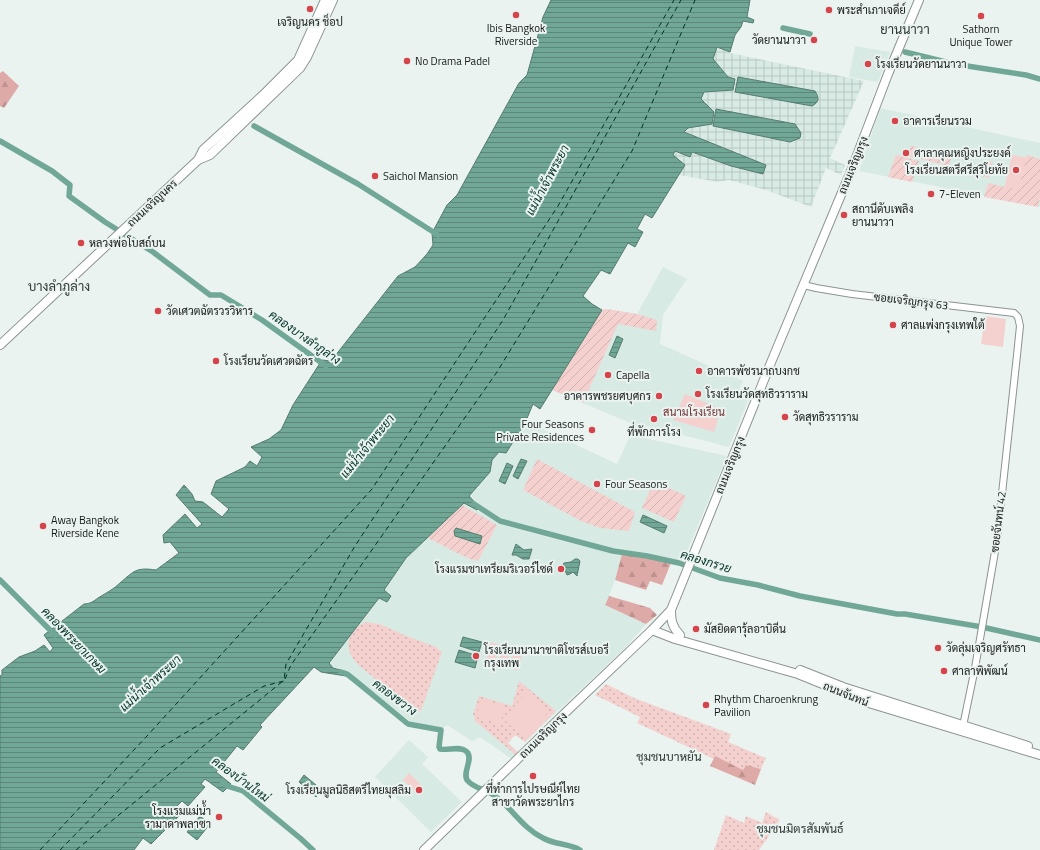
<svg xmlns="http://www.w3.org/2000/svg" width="1040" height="850" viewBox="0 0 1040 850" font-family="'Titillium Web',Sarabun,sans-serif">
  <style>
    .built { fill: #d8eae4 }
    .industrial { fill: url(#industrial-grid) }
    .grass { fill: url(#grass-dots) }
    .forest { fill: url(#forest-firs) }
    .park { fill: #f4d1ce }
    .garden { fill: url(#garden-furrows) }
    .water { fill: url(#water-rules); stroke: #557c70 }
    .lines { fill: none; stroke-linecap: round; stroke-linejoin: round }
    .canal { stroke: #71a796; stroke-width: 5.5 }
    .ferry { stroke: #003227; stroke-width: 1; stroke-dasharray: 5 4; stroke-linecap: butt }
    .minor-casing { stroke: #8b9490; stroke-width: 8 }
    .major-casing { stroke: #8b9490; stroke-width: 10 }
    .minor { stroke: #fff; stroke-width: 6 }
    .major { stroke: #fff; stroke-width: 8 }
    .poi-dot { fill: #d4444a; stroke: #eaf3f0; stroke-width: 1.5 }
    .labels { text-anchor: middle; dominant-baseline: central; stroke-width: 4; stroke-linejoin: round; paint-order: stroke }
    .poi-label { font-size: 11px; fill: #151817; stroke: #eaf3f0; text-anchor: start }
    .street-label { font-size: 11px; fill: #151817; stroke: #eaf3f0 }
    .park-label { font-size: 11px; fill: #743333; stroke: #eaf3f0 }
    .water-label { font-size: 12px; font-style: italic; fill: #003227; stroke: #eaf3f0 }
    .neighbourhood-label { font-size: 12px; fill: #313836; stroke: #eaf3f0 }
    .quarter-label { font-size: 13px; fill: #313836; stroke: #eaf3f0 }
  </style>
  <defs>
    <pattern id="industrial-grid" width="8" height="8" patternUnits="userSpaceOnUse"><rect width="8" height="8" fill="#d8eae4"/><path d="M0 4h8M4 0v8" fill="none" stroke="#b8c8c3"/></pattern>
    <pattern id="grass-dots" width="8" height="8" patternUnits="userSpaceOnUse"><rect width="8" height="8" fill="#f4d1ce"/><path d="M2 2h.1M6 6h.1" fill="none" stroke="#d0b3b0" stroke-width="1.8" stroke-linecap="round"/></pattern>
    <pattern id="forest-firs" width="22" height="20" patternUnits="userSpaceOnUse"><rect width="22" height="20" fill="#deaaa7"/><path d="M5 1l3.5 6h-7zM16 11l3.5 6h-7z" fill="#be928f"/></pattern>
    <pattern id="garden-furrows" width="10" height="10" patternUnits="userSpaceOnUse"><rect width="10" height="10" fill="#f4d1ce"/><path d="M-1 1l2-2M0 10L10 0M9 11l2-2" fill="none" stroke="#d0b3b0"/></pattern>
    <pattern id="water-rules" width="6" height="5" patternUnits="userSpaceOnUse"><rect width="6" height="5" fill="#71a796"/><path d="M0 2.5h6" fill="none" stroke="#5c8779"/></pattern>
  </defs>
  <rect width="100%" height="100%" fill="#eaf3f0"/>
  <g class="built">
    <polygon points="855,46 890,52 878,82 849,77"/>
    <polygon points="880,108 1040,143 1040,207 859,171"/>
    <polygon points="663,267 687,279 663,315 660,344 743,381 738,392 750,396 729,447 647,426 644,438 727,456 682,564 647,555 613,550 501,521 479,507 469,496 490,472 492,460 499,452 506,453 526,421 617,464 635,425 552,390 602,310 606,309 637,314"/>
    <polygon points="464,502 499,524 585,547 622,554 613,586 605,605 646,624 625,648 525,742 515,735 508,743 518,752 512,759 480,737 472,741 447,725 443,728 412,723 360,681 347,672 333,668 329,663 406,558"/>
    <polygon points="409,740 428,757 422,764 462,802 431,832 375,777"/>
  </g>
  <polygon class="industrial" points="717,47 730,52 730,53 864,81 830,158 845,165 841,175 826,168 811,207 766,190 729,180 718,182 679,175 685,165 672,155 675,150 691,152 715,160 720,147 684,132 687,128 704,92 728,77 713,60"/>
  <g class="grass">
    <path d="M 366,622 L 380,624 L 404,635 L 436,647 L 442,652 L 423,705 L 421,710 L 416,713 C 401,701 387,689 373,677 C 365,670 355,664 351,655 C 344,642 353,627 366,622 Z"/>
    <polygon points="519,681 556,711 525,742 515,735 508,743 518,752 516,755 475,721 473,714 479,696 512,706"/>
    <polygon points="606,684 634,698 731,734 728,742 766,758 761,769 746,765 743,770 715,757 714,759 637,723 640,717 595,695"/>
    <polygon points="766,812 780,820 759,850 714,850 726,815 744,823 746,816 762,823"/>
  </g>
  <g class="forest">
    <polygon points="3,71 19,86 4,108 0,106 0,73"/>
    <polygon points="622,554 647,557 671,563 662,585 650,581 646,590 615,580"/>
    <polygon points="609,596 650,608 657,615 646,624 605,605"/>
    <polygon points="715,756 743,770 746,765 761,769 755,785 710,766"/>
  </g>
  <g class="park">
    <polygon points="1012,155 1027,158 1018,196 1003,193"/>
    <polygon points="985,316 1006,319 1003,347 981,344"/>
    <polygon points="685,394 721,409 714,432 673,420"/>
    <polygon points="491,642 500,645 495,663 486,661"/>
    <polygon points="503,646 511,648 506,667 498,664"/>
    <polygon points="514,649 523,652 518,670 509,668"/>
    <polygon points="527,692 549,711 525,739 503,719"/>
    <polygon points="481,699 505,707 500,724 476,717"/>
    <polygon points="409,773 422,786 416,793 403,780"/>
  </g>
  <g class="garden">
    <polygon points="911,146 952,154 949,166 908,156"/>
    <polygon points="896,155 919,161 912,182 888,177"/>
    <polygon points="1027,155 1040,159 1040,197 1038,207 984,197 988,183 1018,190"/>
    <polygon points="989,161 993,162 989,178 954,169 954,164 986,171"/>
    <polygon points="606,309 637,314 657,320 656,331 618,324 583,403 552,390 602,310"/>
    <polygon points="537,459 635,512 629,531 600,528 581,521 523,490"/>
    <polygon points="654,481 686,496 674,522 642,508"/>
    <polygon points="462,505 497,525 478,561 467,558 428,538"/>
  </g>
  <g class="water">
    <path d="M 551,0 L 750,0 L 747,17 L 754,20 L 753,23 L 743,21 L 741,27 L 735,35 L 730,52 L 717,47 L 713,59 L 728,77 L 735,79 L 733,90 L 704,92 L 701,99 L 714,112 L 712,124 L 688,128 L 684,132 L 766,165 L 763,174 L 731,166 L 692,152 L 690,157 L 675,151 L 673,155 L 685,165 L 652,218 L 645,214 L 637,229 L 643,232 L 635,247 L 628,243 L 610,274 L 601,270 L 583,296 L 592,304 L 602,310 L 540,409 L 533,404 L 525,423 L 506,453 L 499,452 L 492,460 L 490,472 L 469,496 L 479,507 L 477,510 L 464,503 L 406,558 L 384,590 L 391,596 L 387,602 L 379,598 L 329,663 L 333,668 L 347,672 L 346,676 L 321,672 L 314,667 L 260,725 L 262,727 L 243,750 L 237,746 L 216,772 L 231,784 L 223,792 L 205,779 L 201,784 L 205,787 L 188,806 L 182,801 L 176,807 L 182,813 L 151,844 L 143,838 L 134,850 L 0,850 L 0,676 L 2,675 L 2,670 L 19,657 L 35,651 L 44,645 L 50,652 L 53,648 L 44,635 L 84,604 C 90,604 94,601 98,598 C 106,593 114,589 120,583 C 134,571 136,567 156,570 L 179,553 L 170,542 L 164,543 L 163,535 L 185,514 L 197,528 L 202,524 L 176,495 L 184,485 L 192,494 L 195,501 L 203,502 L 222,517 L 229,509 L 211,494 L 216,481 L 245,467 L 250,461 L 257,466 L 262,457 L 251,447 L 269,439 L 281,430 L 293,405 L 322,360 L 331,361 L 398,276 L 415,267 L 427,254 L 433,245 L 432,233 L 447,205 L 457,195 L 519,83 L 527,75 L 543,17 Z"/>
    <path d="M 738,77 L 815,91 C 819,97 820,102 812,106 L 735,92 Z"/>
    <polygon points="716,109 795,124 801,133 800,138 790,142 713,126"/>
    <polygon points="617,336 623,339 615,358 609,355"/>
    <polygon points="521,459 527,461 518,479 513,476"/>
    <polygon points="507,463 513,466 505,484 499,481"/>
    <polygon points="643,515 667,526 664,533 640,522"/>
    <polygon points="456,528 482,536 480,544 455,536 454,531"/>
    <polygon points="516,544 524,550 532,549 529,559 523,559 516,555 512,555"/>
    <polygon points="575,559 578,559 580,561 577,576 573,572 570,574 567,575 563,565 564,563 571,562"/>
    <polygon points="463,637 482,642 479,652 460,646"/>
    <polygon points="459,650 478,656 475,668 455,662"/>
    <polygon points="304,775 322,790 316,797 299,782"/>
    <polygon points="200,816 210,824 197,840 187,832"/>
  </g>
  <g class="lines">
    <g class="canal">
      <polyline points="783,28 810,34"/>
      <polyline points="905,52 954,64 1026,75 1040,79"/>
      <polyline points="254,126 358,184 438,235"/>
      <polyline points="0,141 52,171 70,185 69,196 105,222 153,252 210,295 221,295 262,320 326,366"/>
      <polyline points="474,504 500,521 613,551 647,556 679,563 720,578 758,585 800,596 897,614 905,614 982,627 1040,640"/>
      <polyline points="0,580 55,635"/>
      <path d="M 341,672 L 347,674 L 357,682 L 408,724 L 441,730 L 439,747 L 440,749 C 448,751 461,745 467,752 C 474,759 461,774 468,781 C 474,788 484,789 492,794 C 511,806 522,828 543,838 C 555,845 569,843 580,850"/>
      <polyline points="223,782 227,786 243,791 300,838 313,850"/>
    </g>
    <g class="ferry">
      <polyline points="285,679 291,665 497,372 632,151 695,0"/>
      <polyline points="40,850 147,736 372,489 558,206 674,0"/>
      <polyline points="60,850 160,748 264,686 284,681 286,664 355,546 503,320 681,0"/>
      <polyline points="76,850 283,681"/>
    </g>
    <g class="minor-casing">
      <polyline id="minor" points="804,285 816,288 852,294 1014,313 1018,317 1020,326 1017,355 997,540 975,668 963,726"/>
    </g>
    <g class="major-casing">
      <g id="major">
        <polyline points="198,160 210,155 300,68 307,57 333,0"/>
        <polyline points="0,345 198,160 203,150 263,95 298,60 325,0"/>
        <path d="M 671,610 C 671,620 672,627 680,635"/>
        <polyline points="652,630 675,639 798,674 872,704 1040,755"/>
        <polyline points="800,670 843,687 1028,746"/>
        <polyline points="424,850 566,712 652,630 671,610 772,360 851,171 888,74 919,0"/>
      </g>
    </g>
    <use href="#minor" class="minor"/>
    <use href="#major" class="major"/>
  </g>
  <g class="poi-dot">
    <circle cx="310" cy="9" r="4"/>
    <circle cx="829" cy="10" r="4"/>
    <circle cx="516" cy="15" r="4"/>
    <circle cx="981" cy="16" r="4"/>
    <circle cx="814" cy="40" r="4"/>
    <circle cx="407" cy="61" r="4"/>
    <circle cx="868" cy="64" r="4"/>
    <circle cx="895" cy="121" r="4"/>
    <circle cx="906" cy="153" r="4"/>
    <circle cx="1016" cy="170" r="4"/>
    <circle cx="375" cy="176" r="4"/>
    <circle cx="931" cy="194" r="4"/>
    <circle cx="844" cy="215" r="4"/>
    <circle cx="81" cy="243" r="4"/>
    <circle cx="158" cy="311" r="4"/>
    <circle cx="893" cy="325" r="4"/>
    <circle cx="216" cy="361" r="4"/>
    <circle cx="699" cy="371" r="4"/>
    <circle cx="608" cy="375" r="4"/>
    <circle cx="698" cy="394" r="4"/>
    <circle cx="659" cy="396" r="4"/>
    <circle cx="785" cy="417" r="4"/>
    <circle cx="654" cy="419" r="4"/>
    <circle cx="592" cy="430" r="4"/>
    <circle cx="597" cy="484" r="4"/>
    <circle cx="43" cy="526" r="4"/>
    <circle cx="561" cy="569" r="4"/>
    <circle cx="696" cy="629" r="4"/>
    <circle cx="938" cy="648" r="4"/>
    <circle cx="476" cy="656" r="4"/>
    <circle cx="944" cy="671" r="4"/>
    <circle cx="706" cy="705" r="4"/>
    <circle cx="533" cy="776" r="4"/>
    <circle cx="419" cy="790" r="4"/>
    <circle cx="219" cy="817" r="4"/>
  </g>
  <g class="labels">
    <g class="poi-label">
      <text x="837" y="10">พระสำเภาเจดีย์</text>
      <text x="310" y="22" text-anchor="middle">เจริญนคร ช็อป</text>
      <text x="516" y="28" text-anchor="middle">Ibis Bangkok<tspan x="516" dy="13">Riverside</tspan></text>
      <text x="981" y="29" text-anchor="middle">Sathorn<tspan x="981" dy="13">Unique Tower</tspan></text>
      <text x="806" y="40" text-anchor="end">วัดยานนาวา</text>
      <text x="415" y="61">No Drama Padel</text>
      <text x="876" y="64">โรงเรียนวัดยานนาวา</text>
      <text x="903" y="121">อาคารเรียนรวม</text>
      <text x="914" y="153">ศาลาคุณหญิงประยงค์</text>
      <text x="1008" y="170" text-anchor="end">โรงเรียนสตรีศรีสุริโยทัย</text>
      <text x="383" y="176">Saichol Mansion</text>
      <text x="939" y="194">7-Eleven</text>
      <text x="852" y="209">สถานีดับเพลิง<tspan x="852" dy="13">ยานนาวา</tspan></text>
      <text x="89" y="243">หลวงพ่อโบสถ์บน</text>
      <text x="166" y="311">วัดเศวตฉัตรวรวิหาร</text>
      <text x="901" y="325">ศาลแพ่งกรุงเทพใต้</text>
      <text x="224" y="361">โรงเรียนวัดเศวตฉัตร</text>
      <text x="707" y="371">อาคารพัชรนาถบงกช</text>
      <text x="616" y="375">Capella</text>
      <text x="706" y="394">โรงเรียนวัดสุทธิวราราม</text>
      <text x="651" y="396" text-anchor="end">อาคารพชรยศบุศกร</text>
      <text x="793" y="417">วัดสุทธิวราราม</text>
      <text x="584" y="424" text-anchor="end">Four Seasons<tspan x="584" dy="13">Private Residences</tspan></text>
      <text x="654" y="432" text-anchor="middle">ที่พักภารโรง</text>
      <text x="605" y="484">Four Seasons</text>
      <text x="51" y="520">Away Bangkok<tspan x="51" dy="13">Riverside Kene</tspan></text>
      <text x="553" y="569" text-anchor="end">โรงแรมชาเทรียมริเวอร์ไซด์</text>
      <text x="704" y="629">มัสยิดดารุ้ลอาบิดีน</text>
      <text x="946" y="648">วัดลุ่มเจริญศรัทธา</text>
      <text x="484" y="650">โรงเรียนนานาชาติโชรส์เบอรี<tspan x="484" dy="13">กรุงเทพ</tspan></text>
      <text x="952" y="671">ศาลาพิพัฒน์</text>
      <text x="714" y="699">Rhythm Charoenkrung<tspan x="714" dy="13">Pavilion</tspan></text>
      <text x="533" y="789" text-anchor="middle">ที่ทำการไปรษณีย์ไทย<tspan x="533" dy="13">สาขาวัดพระยาไกร</tspan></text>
      <text x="411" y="790" text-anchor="end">โรงเรียนมูลนิธิสตรีไทยมุสลิม</text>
      <text x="211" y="811" text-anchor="end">โรงแรมแม่น้ำ<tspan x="211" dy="13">รามาดาพลาซา</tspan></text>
    </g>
    <g class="street-label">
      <text transform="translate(853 165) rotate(-68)">ถนนเจริญกรุง</text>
      <text transform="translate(152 203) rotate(-43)">ถนนเจริญนคร</text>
      <text transform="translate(911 301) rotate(7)">ซอยเจริญกรุง 63</text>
      <text transform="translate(730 465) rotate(-68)">ถนนเจริญกรุง</text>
      <text transform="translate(998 522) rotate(-83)">ซอยจันทน์ 42</text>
      <text transform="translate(846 694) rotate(22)">ถนนจันทน์</text>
      <text transform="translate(543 735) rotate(-44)">ถนนเจริญกรุง</text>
    </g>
    <g class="park-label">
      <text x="694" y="412">สนามโรงเรียน</text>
    </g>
    <g class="water-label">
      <text transform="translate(547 180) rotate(-62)">แม่น้ำเจ้าพระยา</text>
      <text transform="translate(305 337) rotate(35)">คลองบางลำภูล่าง</text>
      <text transform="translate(367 446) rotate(-51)">แม่น้ำเจ้าพระยา</text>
      <text transform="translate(706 561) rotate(17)">คลองกรวย</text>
      <text transform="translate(74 640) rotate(46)">คลองพระยาเกษม</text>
      <text transform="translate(150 683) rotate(-42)">แม่น้ำเจ้าพระยา</text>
      <text transform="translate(395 697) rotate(37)">คลองขวาง</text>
      <text transform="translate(241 779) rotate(36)">คลองบ้านใหม่</text>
    </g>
    <g class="neighbourhood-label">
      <text x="669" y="756">ชุมชนบาหยัน</text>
      <text x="800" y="828">ชุมชนมิตรสัมพันธ์</text>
    </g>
    <g class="quarter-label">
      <text x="905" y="29">ยานนาวา</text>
      <text x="59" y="286">บางลำภูล่าง</text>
    </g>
  </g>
</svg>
